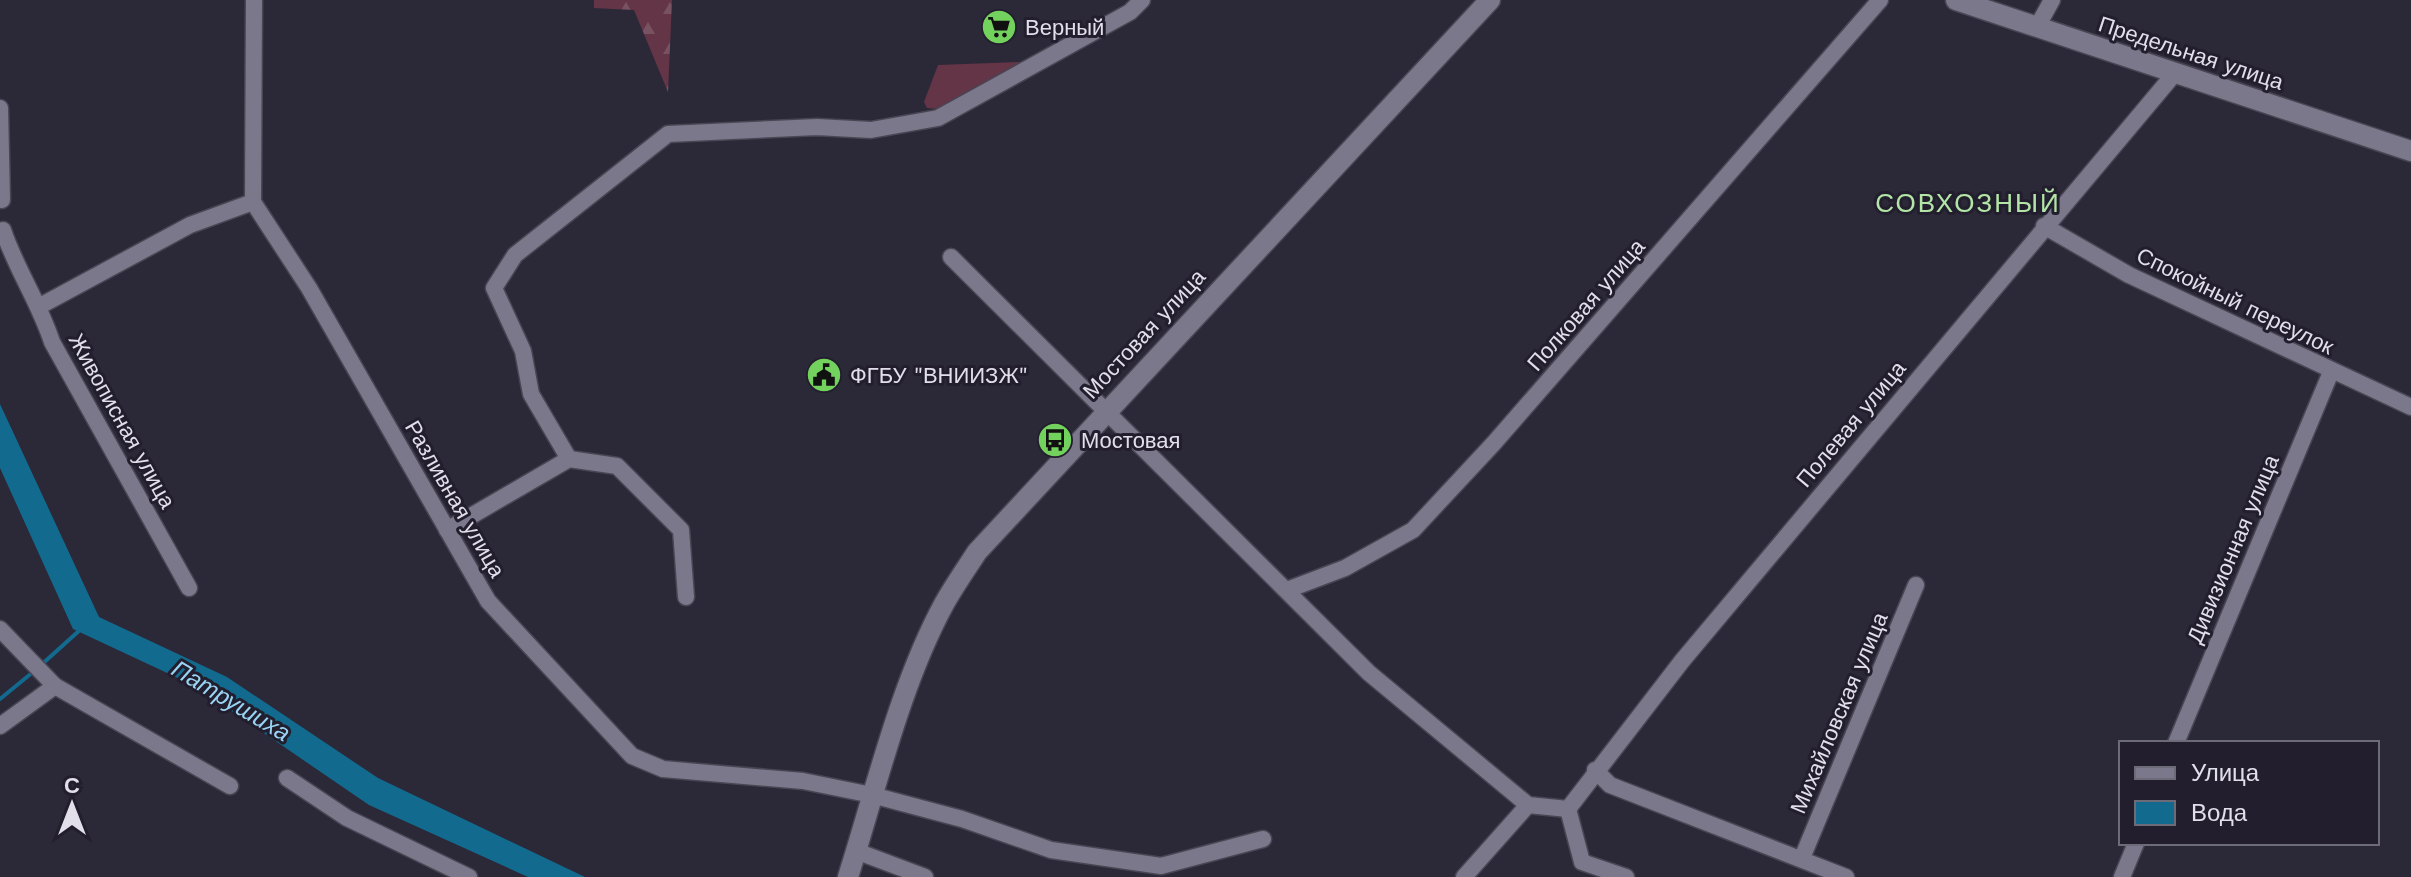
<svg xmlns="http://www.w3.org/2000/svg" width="2411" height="877" viewBox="0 0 2411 877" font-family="'Work Sans',sans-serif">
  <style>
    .green { fill: #633547 }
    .forest { fill: url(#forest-firs) }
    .water { fill: #126a8e }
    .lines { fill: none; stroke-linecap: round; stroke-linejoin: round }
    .stream { stroke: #126a8e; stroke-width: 4 }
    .minor-casing { stroke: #494654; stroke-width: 19 }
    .tertiary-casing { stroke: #494654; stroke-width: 23 }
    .minor { stroke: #7b788b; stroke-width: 16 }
    .tertiary { stroke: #7b788b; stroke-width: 20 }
    .labels { text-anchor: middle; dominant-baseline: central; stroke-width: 6; stroke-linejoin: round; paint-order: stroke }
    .poi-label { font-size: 22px; fill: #e0dfea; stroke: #221e2e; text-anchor: start }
    .street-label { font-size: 22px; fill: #e0dfea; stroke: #221e2e }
    .water-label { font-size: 24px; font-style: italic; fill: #99d4f3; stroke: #221e2e }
    .quarter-label { font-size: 26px; letter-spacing: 2px; fill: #b2e5a6; stroke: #221e2e }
  </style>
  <defs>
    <pattern id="forest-firs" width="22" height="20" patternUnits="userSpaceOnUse" patternTransform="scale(2)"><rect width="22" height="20" fill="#633547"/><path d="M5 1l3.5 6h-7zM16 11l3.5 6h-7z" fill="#795262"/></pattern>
  </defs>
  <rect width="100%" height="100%" fill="#2b2838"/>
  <polygon class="green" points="1019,62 1021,65 938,109 927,108 924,102 938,65"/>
  <polygon class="forest" points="594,0 672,0 668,92 634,10 594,8"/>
  <polygon class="water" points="0,404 99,617 227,677 378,778 585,877 528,877 369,805 195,686 73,629 0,468"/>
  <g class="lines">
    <g class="stream">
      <polyline points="40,666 81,629"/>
      <polyline points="0,699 33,672"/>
    </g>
    <g class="minor-casing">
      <g id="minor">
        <polyline points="254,0 253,202 309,288 488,601 632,756 663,769 803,781 872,795 962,819 1051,850 1161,866 1263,839"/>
        <polyline points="2037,27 2052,0"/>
        <polyline points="0,108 2,200"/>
        <polyline points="2044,226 2129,275 2411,407"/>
        <path d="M 3,230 C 16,269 39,302 52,342 L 189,588"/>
        <polyline points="951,257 1369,673 1528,805 1568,809"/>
        <polyline points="40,306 190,225 253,202"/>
        <polyline points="569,459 531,394 523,351 494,288 515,255 668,134 817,127 871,130 938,118 1130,12 1142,0"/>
        <polyline points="447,530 569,459 617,466 681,530 686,597"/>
        <polyline points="1287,590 1345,568 1413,530 1494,443 1880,0"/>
        <polyline points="0,629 55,686 230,786"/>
        <polyline points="0,726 55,686"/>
        <polyline points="2176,743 2331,372"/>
        <polyline points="1595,770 1610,785 1846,877"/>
        <polyline points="287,778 347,818 469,877"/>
        <polyline points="1568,809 1682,661 2175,73"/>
        <polyline points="1568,809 1582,862 1626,877"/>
        <polyline points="856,851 925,877"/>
        <polyline points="1802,858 1916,585"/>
        <polyline points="1464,877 1528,805"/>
        <polyline points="2122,877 2136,843"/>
      </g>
    </g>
    <g class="tertiary-casing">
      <g id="tertiary">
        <polyline points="1956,0 2411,151"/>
        <path d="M 848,877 C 876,789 900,685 944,604 C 954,586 966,569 977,552 L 1490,0"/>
      </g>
    </g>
    <use href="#minor" class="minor"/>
    <use href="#tertiary" class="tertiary"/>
  </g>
  <defs>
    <g id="supermarket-disc" transform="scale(1.8)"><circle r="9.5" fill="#73d25d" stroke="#221e2e"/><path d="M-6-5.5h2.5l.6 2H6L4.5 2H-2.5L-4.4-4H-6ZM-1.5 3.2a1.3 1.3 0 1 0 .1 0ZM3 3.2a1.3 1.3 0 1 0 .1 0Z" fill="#111"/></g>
    <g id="civic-disc" transform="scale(1.8)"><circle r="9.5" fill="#73d25d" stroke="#221e2e"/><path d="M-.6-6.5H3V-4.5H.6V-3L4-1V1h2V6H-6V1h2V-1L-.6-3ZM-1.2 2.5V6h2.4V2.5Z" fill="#111"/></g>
    <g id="bus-disc" transform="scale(1.8)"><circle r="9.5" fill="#73d25d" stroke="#221e2e"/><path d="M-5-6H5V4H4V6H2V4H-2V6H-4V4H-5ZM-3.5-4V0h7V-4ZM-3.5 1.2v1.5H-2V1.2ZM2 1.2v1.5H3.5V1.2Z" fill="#111"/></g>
  </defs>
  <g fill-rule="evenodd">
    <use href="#supermarket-disc" x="999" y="27"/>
    <use href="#civic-disc" x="824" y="375"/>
    <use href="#bus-disc" x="1055" y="440"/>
  </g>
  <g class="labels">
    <g class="poi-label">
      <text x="1025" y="27">Верный</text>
      <text x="850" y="375">ФГБУ "ВНИИЗЖ"</text>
      <text x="1081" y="440">Мостовая</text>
    </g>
    <g class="street-label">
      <text transform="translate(2191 53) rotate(18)">Предельная улица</text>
      <text transform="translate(2235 301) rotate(26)">Спокойный переулок</text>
      <text transform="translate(1586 305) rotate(-49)">Полковая улица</text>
      <text transform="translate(1144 334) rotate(-47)">Мостовая улица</text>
      <text transform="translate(122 421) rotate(61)">Живописная улица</text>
      <text transform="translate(1851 424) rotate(-50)">Полевая улица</text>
      <text transform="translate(455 499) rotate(60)">Разливная улица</text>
      <text transform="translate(2233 549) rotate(-67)">Дивизионная улица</text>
      <text transform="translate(1839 713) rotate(-67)">Михайловская улица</text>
    </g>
    <g class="water-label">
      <text transform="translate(231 701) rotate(31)">Патрушиха</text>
    </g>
    <g class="quarter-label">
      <text x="1968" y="203">СОВХОЗНЫЙ</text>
    </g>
  </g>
  <rect x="2119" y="741" width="260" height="104" fill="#221e2e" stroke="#6e6b79" stroke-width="2"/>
  <rect x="2135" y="767" width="40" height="12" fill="#7b788b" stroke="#6e6b79" stroke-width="2"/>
  <text x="2191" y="781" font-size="24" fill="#e0dfea">Улица</text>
  <rect x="2135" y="801" width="40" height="24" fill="#126a8e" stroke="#6e6b79" stroke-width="2"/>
  <text x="2191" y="821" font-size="24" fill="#e0dfea">Вода</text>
  <g transform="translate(72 805)" stroke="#221e2e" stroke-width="6" paint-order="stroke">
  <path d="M0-6L14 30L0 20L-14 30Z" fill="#e0dfea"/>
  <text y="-12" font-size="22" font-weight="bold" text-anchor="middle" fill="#e0dfea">С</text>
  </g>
</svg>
